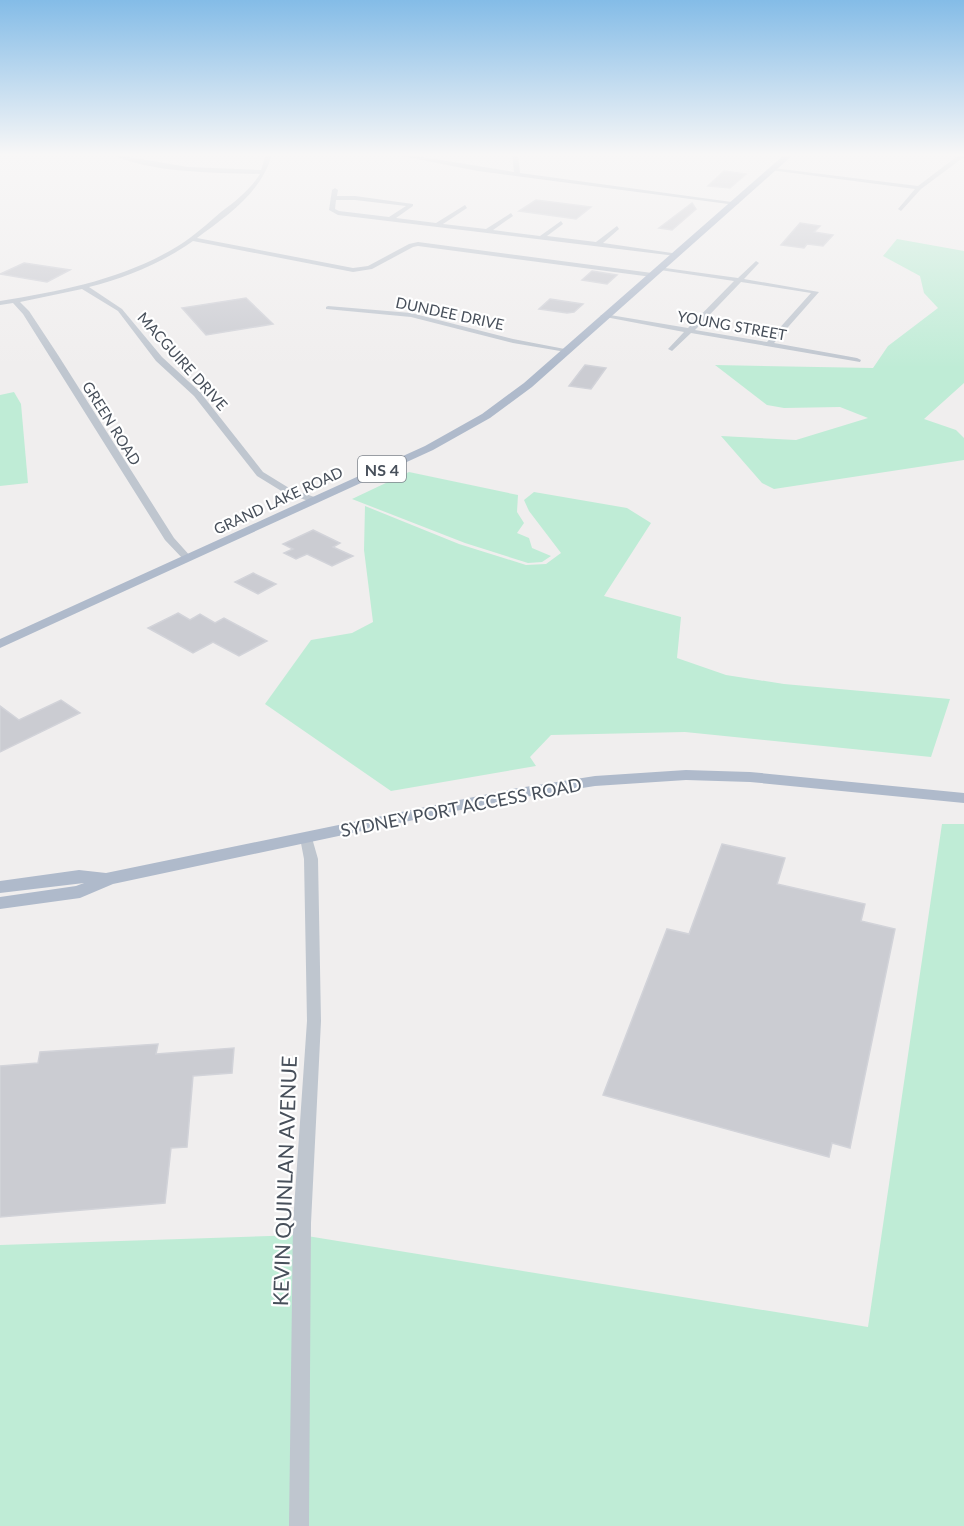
<svg xmlns="http://www.w3.org/2000/svg" width="964" height="1526" viewBox="0 0 964 1526" font-family="Lato,sans-serif">
  <style>
    .green { fill: #bfecd6 }
    .building { fill: #cbccd2; stroke: #d2d3d9; stroke-width: 1.5 }
    .lines { fill: none; stroke-linecap: round; stroke-linejoin: round }
    .minor { fill: #bfc6cf; fill-rule: evenodd }
    .major { fill: #afbacb; fill-rule: evenodd }
    .labels { text-anchor: middle; dominant-baseline: central; stroke-width: 4.5; stroke-linejoin: round; paint-order: stroke }
    .far-street-label { font-size: 15px; fill: #474f5a; stroke: #fff }
    .shield { fill: #fff; stroke: #7e848c; stroke-width: 1.5 }
    .shield-label { font-size: 16px; font-weight: bold; fill: #474f5a }
    .street-label { font-size: 18px; fill: #474f5a; stroke: #fff }
    .near-street-label { font-size: 21px; fill: #474f5a; stroke: #fff }
  </style>
  <rect width="100%" height="100%" fill="#f0eeee"/>
  <g class="green">
    <polygon points="897,239 964,251 964,383 924,419 956,430 964,438 964,460 774,489 762,483 721,436 796,440 868,418 840,407 784,408 767,405 715,365 873,368 888,346 938,308 924,293 920,276 883,256"/>
    <polygon points="14,392 21,404 28,483 0,486 0,395"/>
    <polygon points="409,472 518,495 517,512 524,523 517,533 529,538 532,548 551,556 542,562 528,563 465,543 352,499"/>
    <polygon points="534,492 627,508 651,523 604,596 681,617 677,658 726,675 784,684 950,699 931,757 685,732 551,735 530,757 536,766 391,791 265,704 311,640 352,633 373,622 364,550 365,506 459,544 526,565 546,564 561,553 529,511 524,500"/>
    <polygon points="942,824 964,824 964,1526 0,1526 0,1245 301,1235 868,1327"/>
  </g>
  <g class="building">
    <polygon points="724,171 746,174 730,188 708,186"/>
    <polygon points="536,200 591,207 576,219 519,211"/>
    <polygon points="692,203 696,209 672,230 659,228"/>
    <polygon points="800,223 820,226 814,232 833,235 823,246 807,244 804,248 781,245"/>
    <polygon points="24,263 70,270 47,282 0,274"/>
    <polygon points="592,271 617,275 607,284 582,280"/>
    <polygon points="246,298 273,324 206,335 182,308"/>
    <polygon points="550,299 583,304 574,312 567,313 539,309"/>
    <polygon points="585,365 606,368 591,389 569,386"/>
    <polygon points="313,530 340,543 333,547 353,556 332,566 307,554 296,559 284,553 293,549 283,544"/>
    <polygon points="253,573 276,584 258,594 235,582"/>
    <polygon points="178,613 190,620 200,614 215,623 224,618 267,641 239,656 213,642 193,653 148,628"/>
    <polygon points="61,700 80,713 0,752 0,706 19,720"/>
    <polygon points="722,844 785,858 777,884 865,904 861,921 895,929 850,1148 832,1143 829,1157 603,1095 667,929 689,934"/>
    <polygon points="158,1044 156,1054 234,1048 232,1073 193,1076 187,1147 171,1148 165,1203 0,1217 0,1066 38,1063 40,1052"/>
  </g>
  <g class="lines">
    <g class="minor">
      <path d="M 111,154 L 188,167 L 261,170 L 266,154 L 272,154 C 262,192 228,215 197,238 L 353,268 L 368,266 L 409,244 L 418,242 L 652,273 L 655,275 L 652,277 L 418,246 L 413,247 L 372,269 L 353,272 L 193,241 C 162,263 125,278 89,287 L 122,309 L 162,357 L 200,392 L 263,472 L 289,488 L 317,498 L 319,500 L 314,503 L 283,492 L 257,476 L 194,396 L 156,361 L 118,311 L 82,289 L 20,302 L 29,311 L 58,355 L 174,538 L 192,558 L 187,561 L 184,560 L 165,540 L 23,314 L 13,303 L 0,305 L 0,301 C 62,291 124,279 178,246 C 194,236 207,224 221,212 C 236,201 250,190 260,174 C 218,173 148,173 111,154 Z"/>
      <polygon points="391,154 404,154 514,172 512,154 518,154 520,173 739,203 736,205 478,171"/>
      <polygon points="960,154 964,154 964,157 921,189 901,211 898,209 915,189 770,170 773,168 918,186"/>
      <path d="M 335,188 L 338,190 L 337,196 L 355,196 L 413,204 L 413,206 L 396,218 L 436,223 L 465,205 L 467,208 L 443,224 L 486,229 L 511,213 L 513,216 L 493,230 L 540,236 L 561,221 L 563,224 L 547,236 L 596,242 L 617,226 L 619,229 L 603,243 L 679,254 L 676,256 L 338,215 L 329,210 L 332,190 ZM 336,200 L 355,200 L 406,206 L 389,217 L 339,211 L 335,209 Z"/>
      <path d="M 756,261 L 759,263 L 744,279 L 819,292 L 774,343 L 857,358 L 861,360 L 860,362 L 691,333 L 672,351 L 668,349 L 684,332 L 600,316 L 604,314 L 688,328 L 734,281 L 660,270 L 657,268 L 658,267 L 738,278 ZM 741,282 L 811,293 L 767,342 L 695,330 Z"/>
      <polygon points="328,306 411,313 513,339 570,350 566,352 513,343 411,317 326,309 326,307"/>
      <polygon points="306,834 312,838 318,859 321,1021 311,1223 309,1526 289,1526 293,1223 307,1021 304,859 300,838"/>
    </g>
    <g class="major">
      <polygon points="785,154 794,154 532,387 490,418 433,450 0,648 0,639 425,446 482,414 524,383"/>
      <polygon points="686,770 750,772 964,793 964,803 750,782 686,780 595,786 512,799 113,884 80,898 0,909 0,897 76,886 84,883 0,893 0,881 79,870 106,873 512,789 595,776"/>
    </g>
  </g>
  <linearGradient id="sky" x2="0" y2="1"><stop stop-color="#84bce7"/><stop offset="0.42" stop-color="#f8f7f7"/><stop offset="1" stop-color="#f8f7f7" stop-opacity="0"/></linearGradient>
  <rect width="964" height="368" fill="url(#sky)"/>
  <g class="labels">
    <g class="far-street-label">
      <text transform="translate(450 313) rotate(12)">DUNDEE DRIVE</text>
      <text transform="translate(732 325) rotate(10)">YOUNG STREET</text>
      <text transform="translate(183 361) rotate(48)">MACGUIRE DRIVE</text>
      <text transform="translate(112 423) rotate(58)">GREEN ROAD</text>
      <text transform="translate(278 500) rotate(-25)">GRAND LAKE ROAD</text>
    </g>
    <rect class="shield" x="358" y="456" width="48" height="26" rx="4.5"/>
    <g class="shield-label">
      <text x="382" y="469">NS 4</text>
    </g>
    <g class="street-label">
      <text transform="translate(461 807) rotate(-11)">SYDNEY PORT ACCESS ROAD</text>
    </g>
    <g class="near-street-label">
      <text transform="translate(284 1181) rotate(-88)">KEVIN QUINLAN AVENUE</text>
    </g>
  </g>
</svg>
